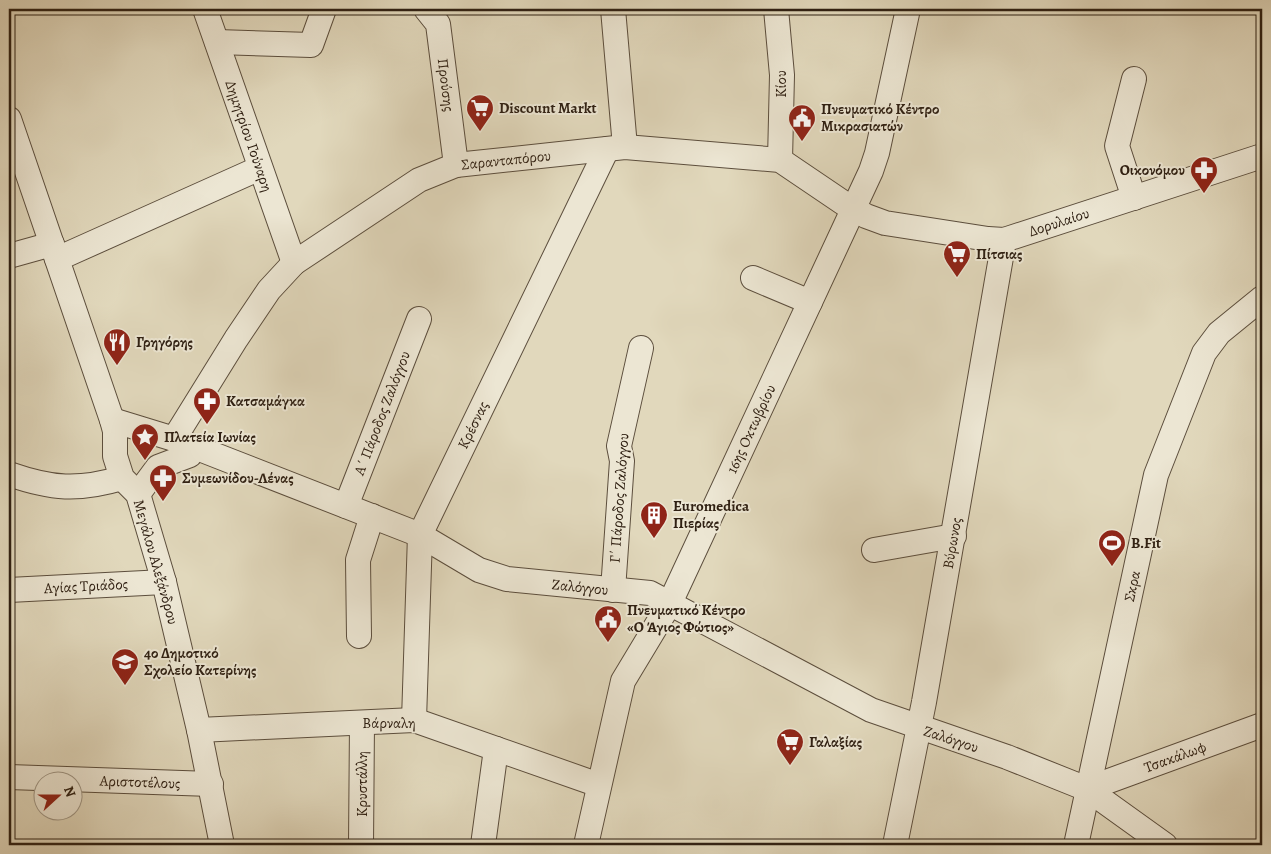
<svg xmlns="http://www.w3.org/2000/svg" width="1271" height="854" viewBox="0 0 1271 854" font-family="Alegreya,serif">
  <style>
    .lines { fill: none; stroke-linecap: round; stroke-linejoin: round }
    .minor-casing { stroke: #5c4e3d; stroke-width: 26 }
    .minor { stroke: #ece6d3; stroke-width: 24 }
    .labels { text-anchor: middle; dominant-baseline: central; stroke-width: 4; stroke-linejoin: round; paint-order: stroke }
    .street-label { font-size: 15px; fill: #2f2013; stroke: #ece6d3 }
    .poi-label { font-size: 15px; font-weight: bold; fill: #2f2013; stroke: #ece6d3; text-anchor: start }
  </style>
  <rect width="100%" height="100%" fill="#e1d8bc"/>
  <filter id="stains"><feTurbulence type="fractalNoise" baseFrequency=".004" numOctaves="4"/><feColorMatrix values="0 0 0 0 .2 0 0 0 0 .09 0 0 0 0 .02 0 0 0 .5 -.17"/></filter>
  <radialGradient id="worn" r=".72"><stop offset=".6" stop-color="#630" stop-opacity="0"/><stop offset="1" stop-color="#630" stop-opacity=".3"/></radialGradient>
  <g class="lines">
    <g class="minor-casing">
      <g id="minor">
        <polyline points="205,9 294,263"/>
        <polyline points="426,9 438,24 456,165"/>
        <polyline points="613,9 625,147"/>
        <polyline points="776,9 782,75 780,160"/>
        <polyline points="217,42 311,45 324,9"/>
        <polyline points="9,119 112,420 115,431 115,456 122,478 138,494 164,582 199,730 222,845"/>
        <polyline points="1134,198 1117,146 1134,79"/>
        <polyline points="9,256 52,244"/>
        <polyline points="57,259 260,168"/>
        <polyline points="753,278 810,302"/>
        <polyline points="112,420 174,439 420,535 479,570 507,579 650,593 871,710 1007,757 1087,789 1165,845"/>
        <polyline points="174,439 236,339 269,290 294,263 419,180 456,165 625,147 780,160 845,204 866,216 885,223 988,239 1004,240 1262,156"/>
        <path d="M 9,474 C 52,489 78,491 122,478"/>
        <polyline points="138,494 158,467 190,455 194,447"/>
        <polyline points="346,506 419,319"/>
        <polyline points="874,550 954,536"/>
        <polyline points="9,590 164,582"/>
        <polyline points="613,590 622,461 619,446 641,348"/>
        <polyline points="359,636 358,560 372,516"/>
        <polyline points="414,720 420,535 607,149"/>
        <polyline points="199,730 414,720 599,785"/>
        <polyline points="9,777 211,784"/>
        <polyline points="1087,789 1262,725"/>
        <polyline points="361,845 362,723"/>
        <polyline points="483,845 496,749"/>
        <polyline points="586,845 623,681 670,603 871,171 877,153 908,9"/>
        <polyline points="895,845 924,702 1004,240"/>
        <polyline points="1076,845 1156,475 1204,353 1219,333 1262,298"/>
      </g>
    </g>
    <use href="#minor" class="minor"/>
  </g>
  <defs>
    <g id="supermarket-pin" transform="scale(1.4375)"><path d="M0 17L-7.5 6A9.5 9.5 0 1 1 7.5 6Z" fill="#8f2418" stroke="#ece6d3"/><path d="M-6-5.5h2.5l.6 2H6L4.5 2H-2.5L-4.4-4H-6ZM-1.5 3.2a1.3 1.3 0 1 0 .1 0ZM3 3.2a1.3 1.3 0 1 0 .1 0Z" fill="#fff"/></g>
    <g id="civic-pin" transform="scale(1.4375)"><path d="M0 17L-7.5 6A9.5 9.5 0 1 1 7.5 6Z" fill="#8f2418" stroke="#ece6d3"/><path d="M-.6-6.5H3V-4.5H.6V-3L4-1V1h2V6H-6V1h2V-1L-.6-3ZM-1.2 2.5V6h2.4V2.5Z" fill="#fff"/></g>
    <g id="pharmacy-pin" transform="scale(1.4375)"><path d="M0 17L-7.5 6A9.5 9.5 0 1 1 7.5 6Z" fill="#8f2418" stroke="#ece6d3"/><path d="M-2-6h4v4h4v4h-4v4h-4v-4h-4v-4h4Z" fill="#fff"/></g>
    <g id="restaurant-pin" transform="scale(1.4375)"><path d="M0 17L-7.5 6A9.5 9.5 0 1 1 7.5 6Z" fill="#8f2418" stroke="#ece6d3"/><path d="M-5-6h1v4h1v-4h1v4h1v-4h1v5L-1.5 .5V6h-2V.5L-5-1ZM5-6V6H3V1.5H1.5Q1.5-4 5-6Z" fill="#fff"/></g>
    <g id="sight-pin" transform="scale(1.4375)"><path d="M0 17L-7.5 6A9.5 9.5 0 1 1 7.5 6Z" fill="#8f2418" stroke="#ece6d3"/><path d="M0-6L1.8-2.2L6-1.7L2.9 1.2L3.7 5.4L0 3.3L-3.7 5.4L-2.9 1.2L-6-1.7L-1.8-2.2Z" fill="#fff"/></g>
    <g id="building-pin" transform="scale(1.4375)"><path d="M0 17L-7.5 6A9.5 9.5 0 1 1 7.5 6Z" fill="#8f2418" stroke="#ece6d3"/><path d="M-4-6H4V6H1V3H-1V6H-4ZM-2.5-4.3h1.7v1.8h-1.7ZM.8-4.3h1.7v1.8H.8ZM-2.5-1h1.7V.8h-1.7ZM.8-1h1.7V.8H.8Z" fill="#fff"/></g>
    <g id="stadium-pin" transform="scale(1.4375)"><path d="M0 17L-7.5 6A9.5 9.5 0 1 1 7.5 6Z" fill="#8f2418" stroke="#ece6d3"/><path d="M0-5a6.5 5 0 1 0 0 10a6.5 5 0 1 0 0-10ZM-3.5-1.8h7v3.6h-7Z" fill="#fff"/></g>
    <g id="school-pin" transform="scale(1.4375)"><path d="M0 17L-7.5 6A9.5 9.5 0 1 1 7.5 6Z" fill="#8f2418" stroke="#ece6d3"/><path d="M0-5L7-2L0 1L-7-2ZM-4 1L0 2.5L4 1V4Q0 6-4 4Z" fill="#fff"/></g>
  </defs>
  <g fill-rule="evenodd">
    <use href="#supermarket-pin" x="480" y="108"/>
    <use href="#civic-pin" x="802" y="118"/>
    <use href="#pharmacy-pin" x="1204" y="170"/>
    <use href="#supermarket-pin" x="957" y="254"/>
    <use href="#restaurant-pin" x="117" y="342"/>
    <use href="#pharmacy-pin" x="207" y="401"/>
    <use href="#sight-pin" x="145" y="437"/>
    <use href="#pharmacy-pin" x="163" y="478"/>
    <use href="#building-pin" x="654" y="515"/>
    <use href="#stadium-pin" x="1112" y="543"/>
    <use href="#civic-pin" x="608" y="619"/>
    <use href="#school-pin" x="125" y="662"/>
    <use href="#supermarket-pin" x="790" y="742"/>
  </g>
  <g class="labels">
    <g class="street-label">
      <text transform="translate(781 84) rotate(-90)">Κίου</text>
      <text transform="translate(446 85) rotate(83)">Προύσης</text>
      <text transform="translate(249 136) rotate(71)">Δημητρίου Γούναρη</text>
      <text transform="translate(506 160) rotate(-6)">Σαρανταπόρου</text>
      <text transform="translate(1059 222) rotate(-18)">Δορυλαίου</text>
      <text transform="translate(382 413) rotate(-69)">Α΄ Πάροδος Ζαλόγγου</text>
      <text transform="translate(473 425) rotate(-64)">Κρέσνας</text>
      <text transform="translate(751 429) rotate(-65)">16ης Οκτωβρίου</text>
      <text transform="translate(619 498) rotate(-86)">Γ΄ Πάροδος Ζαλόγγου</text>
      <text transform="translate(952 543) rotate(-80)">Βύρωνος</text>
      <text transform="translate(156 562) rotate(74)">Μεγάλου Αλεξάνδρου</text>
      <text transform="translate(86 586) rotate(-3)">Αγίας Τριάδος</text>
      <text transform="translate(1132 586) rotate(-78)">Σκρα</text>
      <text transform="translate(580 587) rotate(6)">Ζαλόγγου</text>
      <text x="389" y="723">Βάρναλη</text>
      <text transform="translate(951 739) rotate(18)">Ζαλόγγου</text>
      <text transform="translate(1175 757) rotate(-20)">Τσακάλωφ</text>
      <text transform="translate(140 782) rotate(2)">Αριστοτέλους</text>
      <text transform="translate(362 784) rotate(-90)">Κρυστάλλη</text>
    </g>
    <g class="poi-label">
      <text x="499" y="108">Discount Markt</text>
      <text x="821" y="109">Πνευματικό Κέντρο<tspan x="821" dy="17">Μικρασιατών</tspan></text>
      <text x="1185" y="170" text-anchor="end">Οικονόμου</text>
      <text x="976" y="254">Πίτσιας</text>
      <text x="136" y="342">Γρηγόρης</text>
      <text x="226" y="401">Κατσαμάγκα</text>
      <text x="164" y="437">Πλατεία Ιωνίας</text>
      <text x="182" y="478">Συμεωνίδου-Λένας</text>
      <text x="673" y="506">Euromedica<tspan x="673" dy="17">Πιερίας</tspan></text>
      <text x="1131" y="543">B.Fit</text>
      <text x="627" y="610">Πνευματικό Κέντρο<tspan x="627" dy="17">«Ο Άγιος Φώτιος»</tspan></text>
      <text x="144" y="653">4ο Δημοτικό<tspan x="144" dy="17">Σχολείο Κατερίνης</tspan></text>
      <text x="809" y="742">Γαλαξίας</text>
    </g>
  </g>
  <rect width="1271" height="854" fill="none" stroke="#e1d8bc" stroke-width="30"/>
  <rect x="10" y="10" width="1251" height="834" fill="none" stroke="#2f2013" stroke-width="2.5"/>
  <rect x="15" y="15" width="1241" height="824" fill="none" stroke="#2f2013"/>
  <g transform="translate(58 796) rotate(69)"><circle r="24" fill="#ece6d3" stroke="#a09786"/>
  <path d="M0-4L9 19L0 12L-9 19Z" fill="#8f2418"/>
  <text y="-8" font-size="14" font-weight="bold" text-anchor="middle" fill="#2f2013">N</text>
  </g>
  <rect width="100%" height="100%" filter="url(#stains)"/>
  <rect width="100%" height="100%" fill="url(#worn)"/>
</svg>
